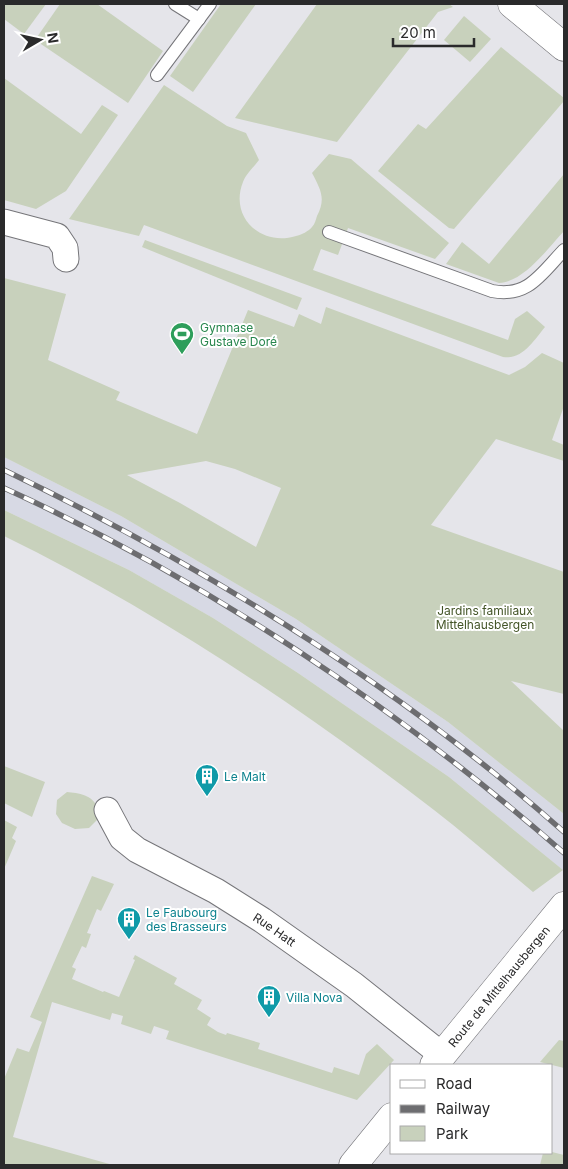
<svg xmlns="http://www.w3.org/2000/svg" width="568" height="1169" viewBox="0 0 568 1169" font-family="Inter,sans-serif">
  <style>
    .built { fill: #d7d9e4 }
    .green { fill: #c8d1bc; fill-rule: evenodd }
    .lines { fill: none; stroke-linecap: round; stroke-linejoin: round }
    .service-casing { stroke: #757579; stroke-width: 14 }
    .minor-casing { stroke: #757579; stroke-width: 27 }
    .tertiary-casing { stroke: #757579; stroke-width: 29 }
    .secondary-casing { stroke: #757579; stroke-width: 29 }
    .service { stroke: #fff; stroke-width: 12 }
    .minor { stroke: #fff; stroke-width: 25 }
    .tertiary { stroke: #fff; stroke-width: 28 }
    .secondary { stroke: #fff; stroke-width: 28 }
    .rail-casing { stroke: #6d6d70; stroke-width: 5.5 }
    .rail { stroke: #fff; stroke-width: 4; stroke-dasharray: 11; stroke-linecap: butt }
    .labels { text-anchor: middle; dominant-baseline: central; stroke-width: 4; stroke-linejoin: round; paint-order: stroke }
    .leisure-label { font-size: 12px; fill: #27864d; stroke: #fff; text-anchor: start }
    .park-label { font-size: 12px; fill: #445528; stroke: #fff }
    .culture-label { font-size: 12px; fill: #0d838f; stroke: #fff; text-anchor: start }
    .street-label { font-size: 12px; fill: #2a2a2b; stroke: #fff }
  </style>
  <rect width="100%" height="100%" fill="#e5e5ea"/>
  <polygon class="built" points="4,457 121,516 296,619 448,722 564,814 564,871 449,777 298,673 213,618 129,570 4,510"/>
  <g class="green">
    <polygon points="4,4 46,4 24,34 4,19"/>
    <polygon points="60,4 97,4 163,51 128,103 35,40"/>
    <polygon points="221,4 256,4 193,92 170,76"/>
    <polygon points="317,4 449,4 453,7 438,12 337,142 235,118"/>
    <polygon points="464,16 491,39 470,62 444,40"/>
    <polygon points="501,47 564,98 564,101 454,229 449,228 378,171 418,124 426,129"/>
    <polygon points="4,78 81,134 102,105 118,115 66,191 36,209 4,200"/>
    <path d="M 164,85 L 227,126 L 246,133 L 259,160 C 254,167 246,174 243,182 C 229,217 261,247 296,236 C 301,235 309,231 312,227 C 315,224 316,219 317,216 C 326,199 321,190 312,173 L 329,154 L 351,159 L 449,243 L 435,259 L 348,228 L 338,255 L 321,249 L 313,270 L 508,340 L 515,319 L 527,311 L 545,327 C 534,340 523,360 503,357 L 144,225 L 139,236 L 69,219 Z"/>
    <path d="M 564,174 L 564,231 C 548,248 524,282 499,283 L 446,264 L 462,242 L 489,264 Z"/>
    <polygon points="145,240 302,298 297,310 142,247"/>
    <path d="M 4,278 L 66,294 L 48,360 L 120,392 L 116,400 L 197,434 L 248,310 L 294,327 L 299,314 L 321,324 L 326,307 L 509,375 L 525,367 L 542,353 L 564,363 L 564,406 L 552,440 L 564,445 L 564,461 L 496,439 L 431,525 L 564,572 L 564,694 L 511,681 L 564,731 L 564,814 L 448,722 L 296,619 L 121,516 L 4,457 ZM 206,461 L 235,469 L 281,488 L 256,547 L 180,503 L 127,475 Z"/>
    <path d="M 4,510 L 129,570 L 213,618 L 298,673 L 449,777 L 563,870 L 533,892 C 500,865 468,836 434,810 C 299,706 157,611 4,536 Z"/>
    <polygon points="4,766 45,782 32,817 4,803"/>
    <path d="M 67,792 C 78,793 94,795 97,808 C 98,811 97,817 97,820 L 89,828 L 75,829 L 62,823 L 56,814 L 57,800 Z"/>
    <polygon points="4,820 17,827 12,838 16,841 4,869"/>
    <polygon points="92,876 114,884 101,911 97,909 87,933 91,934 86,948 82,946 72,967 76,969 72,979 103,992 104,991 119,997 135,960 133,959 135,955 177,978 174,984 202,1000 197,1009 211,1018 207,1025 218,1032 226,1035 227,1033 260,1043 258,1049 332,1073 334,1067 359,1075 366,1054 377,1044 394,1060 357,1100 166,1039 169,1031 154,1026 151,1034 121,1024 123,1016 112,1013 110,1020 52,1002 13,1137 113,1165 4,1165 4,1079 17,1048 29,1052 42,1022 30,1017"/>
    <polygon points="559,1040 564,1041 564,1068 540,1062"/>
    <polygon points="552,1152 564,1155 563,1165 540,1165 543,1153"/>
  </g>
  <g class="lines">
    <g class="service-casing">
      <g id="service">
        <polyline points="175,4 199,19"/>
        <polyline points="157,75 210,4"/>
        <path d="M 329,232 L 492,291 C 528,298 541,274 564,250"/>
      </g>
    </g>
    <g class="minor-casing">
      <g id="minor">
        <polyline points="4,222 57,236 65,248 66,259"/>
        <path id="s1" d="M 107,810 L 122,838 L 137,850 L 216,891 L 262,920 L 354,985 L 442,1055"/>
      </g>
    </g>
    <g class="tertiary-casing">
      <polyline id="tertiary" points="512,4 564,47"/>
    </g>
    <g class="secondary-casing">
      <g id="secondary">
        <path id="s2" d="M 434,1065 L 564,906"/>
        <polyline points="353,1165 392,1117"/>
      </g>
    </g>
    <use href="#service" class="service"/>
    <use href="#minor" class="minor"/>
    <use href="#tertiary" class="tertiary"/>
    <use href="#secondary" class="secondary"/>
    <g class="rail-casing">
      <g id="rail">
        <path d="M 4,470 C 204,566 398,685 564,832"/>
        <path d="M 4,488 C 206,580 397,707 564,853"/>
      </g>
    </g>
    <use href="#rail" class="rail"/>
  </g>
  <defs>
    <g id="stadium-pin" transform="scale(1.25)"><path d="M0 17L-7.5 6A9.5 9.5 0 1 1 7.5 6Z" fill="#2e9e5b" stroke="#fff"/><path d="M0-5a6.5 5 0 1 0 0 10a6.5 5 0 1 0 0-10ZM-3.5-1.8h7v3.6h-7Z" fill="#fff"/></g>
    <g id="building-pin" transform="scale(1.25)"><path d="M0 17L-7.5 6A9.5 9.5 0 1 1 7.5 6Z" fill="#0f9aa8" stroke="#fff"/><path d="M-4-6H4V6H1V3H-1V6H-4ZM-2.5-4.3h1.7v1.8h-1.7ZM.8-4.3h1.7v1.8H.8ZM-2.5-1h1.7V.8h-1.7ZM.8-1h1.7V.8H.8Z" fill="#fff"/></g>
  </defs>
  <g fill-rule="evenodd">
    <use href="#stadium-pin" x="182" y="334"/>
    <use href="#building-pin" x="207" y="776"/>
    <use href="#building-pin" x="129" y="919"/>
    <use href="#building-pin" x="269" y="997"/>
  </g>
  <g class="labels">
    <g class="leisure-label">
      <text x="200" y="327">Gymnase<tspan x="200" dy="14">Gustave Doré</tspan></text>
    </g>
    <g class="park-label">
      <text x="485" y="610">Jardins familiaux<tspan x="485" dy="14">Mittelhausbergen</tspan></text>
    </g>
    <g class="culture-label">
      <text x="224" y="776">Le Malt</text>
      <text x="146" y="912">Le Faubourg<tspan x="146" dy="14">des Brasseurs</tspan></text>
      <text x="286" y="997">Villa Nova</text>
    </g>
    <g class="street-label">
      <text stroke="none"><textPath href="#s1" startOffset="210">Rue Hatt</textPath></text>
      <text stroke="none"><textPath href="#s2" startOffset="102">Route de Mittelhausbergen</textPath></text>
    </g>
  </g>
  <rect width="568" height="1169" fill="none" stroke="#2a2a2b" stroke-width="10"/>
  <rect x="390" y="1064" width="162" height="90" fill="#ffffff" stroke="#aaaaaa"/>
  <rect x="400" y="1080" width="25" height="8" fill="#ffffff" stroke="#aaaaaa"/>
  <text x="436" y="1089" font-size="15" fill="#2a2a2b">Road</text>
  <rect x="400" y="1105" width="25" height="8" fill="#6d6d70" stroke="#aaaaaa"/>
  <text x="436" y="1114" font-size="15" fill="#2a2a2b">Railway</text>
  <rect x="400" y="1126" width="25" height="15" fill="#c8d1bc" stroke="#aaaaaa"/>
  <text x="436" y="1139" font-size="15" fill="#2a2a2b">Park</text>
  <g transform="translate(40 40) rotate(81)" stroke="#ffffff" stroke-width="4" paint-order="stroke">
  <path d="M0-4L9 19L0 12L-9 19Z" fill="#2a2a2b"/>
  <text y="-8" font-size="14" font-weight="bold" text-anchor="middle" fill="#2a2a2b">N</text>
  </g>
  <path d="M393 38v8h81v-8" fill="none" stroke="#2a2a2b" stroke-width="2.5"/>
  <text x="400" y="38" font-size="15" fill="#2a2a2b" stroke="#ffffff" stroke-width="4" paint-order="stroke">20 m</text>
</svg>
